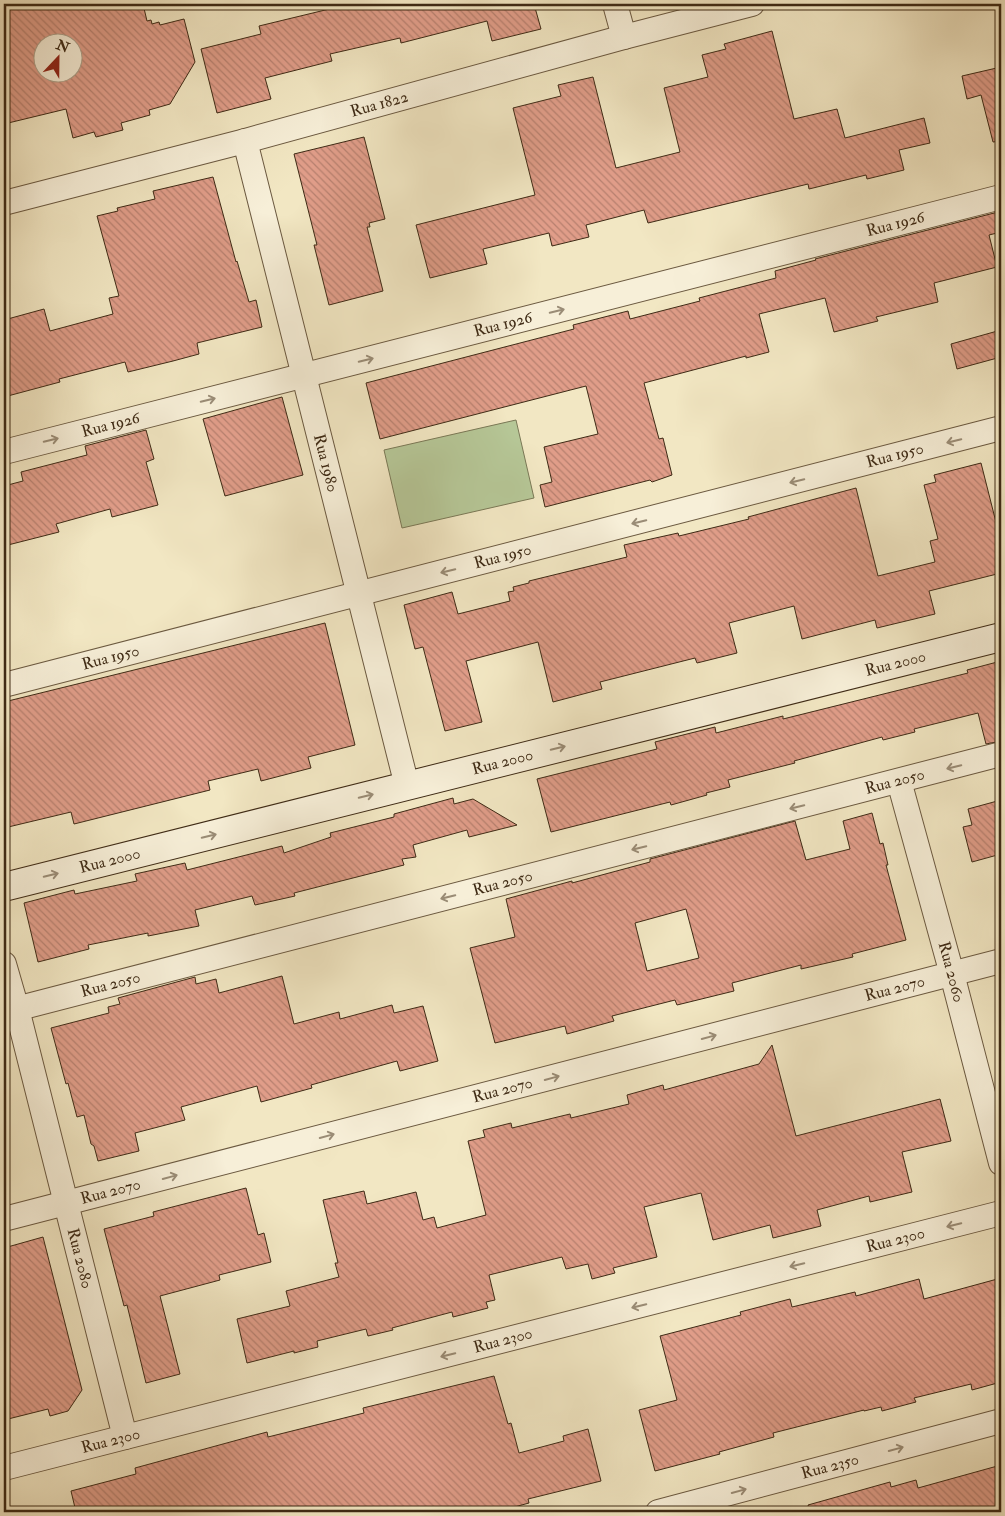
<svg xmlns="http://www.w3.org/2000/svg" width="1005" height="1516" viewBox="0 0 1005 1516" font-family="'IM FELL Double Pica',serif">
  <style>
    .green { fill: #b6c797; stroke: #7a7856 }
    .building { fill: url(#building-back-hatch); stroke: #3e2a15; fill-rule: evenodd }
    .lines { fill: none; stroke-linecap: round; stroke-linejoin: round }
    .minor-casing { stroke: #6b5940; stroke-width: 26 }
    .secondary-casing { stroke: #3e2a15; stroke-width: 30 }
    .minor { stroke: #f7efd8; stroke-width: 24 }
    .secondary { stroke: #f7efd8; stroke-width: 28 }
    .oneway { stroke: #9a8c76 }
    .labels { text-anchor: middle; dominant-baseline: central; stroke-width: 4.5; stroke-linejoin: round; paint-order: stroke }
    .street-label { font-size: 16px; fill: #3e2a15; stroke: #f7efd8 }
  </style>
  <defs>
    <pattern id="building-back-hatch" width="6" height="6" patternUnits="userSpaceOnUse" patternTransform="scale(1.25)"><rect width="6" height="6" fill="#e09d89"/><path d="M-1 5l2 2M0 0l6 6M5-1l2 2" fill="none" stroke="#b7806f"/></pattern>
  </defs>
  <rect width="100%" height="100%" fill="#f2e7c3"/>
  <filter id="stains"><feTurbulence type="fractalNoise" baseFrequency=".004" numOctaves="4"/><feColorMatrix values="0 0 0 0 .2 0 0 0 0 .09 0 0 0 0 .02 0 0 0 .5 -.17"/></filter>
  <radialGradient id="worn" r=".72"><stop offset=".6" stop-color="#630" stop-opacity="0"/><stop offset="1" stop-color="#630" stop-opacity=".3"/></radialGradient>
  <polygon class="green" points="516,420 534,498 402,528 384,450"/>
  <g class="building">
    <path d="M 4,4 L 143,4 L 147,21 L 151,20 L 152,24 L 159,22 L 160,25 L 184,19 L 195,62 L 170,104 L 149,110 L 150,115 L 121,123 L 123,130 L 96,137 L 94,132 L 73,138 L 66,109 L 4,124 ZM 42,42 L 72,42 L 72,72 L 42,72 Z"/>
    <polygon points="350,4 534,4 541,29 492,41 487,21 401,43 400,38 330,54 332,61 265,78 271,99 217,113 201,49 261,34 259,26"/>
    <polygon points="772,31 794,119 837,109 845,138 924,118 930,143 899,150 904,170 867,179 866,175 809,189 808,184 648,223 644,210 586,225 589,237 552,246 549,233 483,249 487,264 430,278 416,225 535,195 513,108 561,96 558,85 593,77 616,168 680,152 664,88 708,77 702,55 726,49 724,44"/>
    <polygon points="1001,67 1001,141 993,142 981,95 967,99 962,76"/>
    <polygon points="364,137 385,219 369,223 370,227 367,227 383,291 329,305 314,245 317,245 294,154"/>
    <polygon points="213,177 236,262 237,261 249,302 256,300 262,327 197,343 199,354 173,361 128,372 125,362 59,379 60,382 4,397 4,320 44,309 50,331 113,314 109,298 119,296 97,216 118,211 117,208 155,199 153,191"/>
    <polygon points="998,212 1001,232 989,235 997,267 934,283 938,302 876,317 878,321 834,332 825,298 759,314 769,352 746,358 746,356 644,383 659,439 663,438 672,475 652,482 650,480 545,507 540,485 552,482 544,447 598,434 586,386 380,439 366,383 574,329 573,325 628,311 630,319 700,301 699,298 776,278 775,271 816,260 815,259"/>
    <polygon points="1001,330 1001,357 957,369 951,344"/>
    <polygon points="282,397 303,475 225,496 203,419"/>
    <polygon points="146,430 154,459 146,462 158,505 112,517 110,509 56,524 59,532 4,546 4,486 23,481 21,472 87,455 85,446"/>
    <polygon points="981,463 1001,542 1001,573 929,591 935,614 877,628 875,620 802,639 794,606 729,623 737,653 697,663 695,658 600,682 602,689 553,702 538,642 466,661 482,722 445,731 423,647 415,649 404,605 452,592 458,614 510,601 508,592 514,591 513,587 529,583 529,581 627,557 624,545 678,533 679,536 749,519 748,517 856,488 878,576 935,562 930,541 938,539 924,485 936,482 934,475"/>
    <polygon points="325,623 355,745 308,757 311,768 261,781 258,769 208,781 210,790 74,824 71,812 4,828 4,702"/>
    <polygon points="1001,661 1001,741 986,744 978,713 914,729 915,732 883,740 882,737 794,761 795,763 728,780 730,787 706,793 707,795 671,805 670,802 551,832 537,779 657,749 655,742 715,727 716,733 783,716 783,719 968,673 967,670"/>
    <polygon points="453,798 454,804 473,799 517,825 469,837 467,830 413,845 416,857 402,859 404,865 294,893 295,896 255,905 252,896 195,910 199,926 148,936 148,933 88,945 89,949 38,962 24,903 74,890 75,894 137,881 135,874 185,863 187,870 282,846 284,853 331,837 330,833 394,817 394,814"/>
    <polygon points="1001,800 1001,854 972,862 963,827 972,825 968,809"/>
    <path d="M 872,813 L 880,844 L 883,843 L 888,865 L 886,865 L 906,940 L 852,954 L 853,957 L 801,969 L 801,965 L 732,983 L 734,991 L 677,1005 L 675,1000 L 612,1016 L 614,1021 L 567,1034 L 565,1026 L 495,1043 L 470,948 L 515,937 L 506,899 L 572,881 L 572,883 L 650,862 L 650,859 L 795,821 L 806,860 L 850,849 L 843,821 ZM 686,909 L 699,958 L 647,971 L 635,923 Z"/>
    <polygon points="282,976 294,1024 339,1012 340,1019 392,1005 394,1013 423,1006 438,1061 400,1071 397,1061 311,1085 312,1088 261,1102 257,1086 181,1107 185,1120 135,1133 139,1151 98,1161 94,1146 91,1144 84,1115 77,1117 68,1083 66,1084 51,1028 109,1013 108,1007 120,1004 118,998 195,977 196,984 216,979 219,993"/>
    <polygon points="772,1045 796,1136 940,1099 951,1141 902,1152 912,1192 870,1202 869,1196 817,1210 821,1226 773,1238 770,1225 713,1240 701,1193 644,1207 657,1257 613,1268 615,1273 592,1279 588,1264 566,1269 562,1257 489,1275 495,1300 486,1302 488,1308 453,1317 452,1312 392,1328 393,1330 368,1336 366,1329 317,1341 318,1347 294,1353 294,1351 247,1363 237,1319 290,1306 286,1291 339,1277 335,1263 338,1263 323,1200 364,1191 367,1204 416,1192 423,1220 434,1217 437,1228 486,1215 468,1141 485,1137 483,1130 511,1123 512,1128 570,1114 571,1118 629,1104 627,1095 663,1085 664,1090 759,1064"/>
    <polygon points="246,1188 258,1235 264,1233 271,1262 219,1275 220,1280 160,1296 180,1374 146,1383 127,1305 124,1306 104,1229 154,1216 153,1212"/>
    <polygon points="43,1237 82,1390 68,1411 50,1416 48,1409 4,1420 4,1248"/>
    <polygon points="1001,1278 1001,1382 972,1390 971,1384 914,1398 916,1402 882,1411 881,1407 864,1411 864,1410 773,1433 774,1437 719,1452 720,1454 655,1471 639,1410 677,1400 660,1336 741,1315 740,1312 790,1299 792,1307 855,1292 856,1296 919,1279 924,1299"/>
    <polygon points="494,1376 508,1424 511,1423 519,1453 564,1441 563,1436 588,1429 601,1481 528,1499 529,1503 496,1512 76,1512 71,1491 136,1474 135,1468 267,1432 268,1437 364,1413 363,1408"/>
    <polygon points="1001,1465 1001,1512 810,1512 808,1505 890,1482 891,1487 916,1480 918,1488"/>
  </g>
  <g class="lines">
    <g class="minor-casing">
      <g id="minor">
        <polyline points="615,4 624,37"/>
        <path id="s1" d="M 245,141 L 407,786"/>
        <path id="s2" d="M 4,203 L 245,141 L 624,37 L 752,4"/>
        <path id="s3" d="M 4,452 L 1001,197"/>
        <path id="s4" d="M 4,685 L 1001,428"/>
        <path id="s5" d="M 899,781 L 952,974 L 1001,1163"/>
        <path id="s6" d="M 4,964 L 17,1009 L 125,1437"/>
        <path id="s7" d="M 4,1012 L 1001,754"/>
        <path id="s8" d="M 4,1219 L 1001,961"/>
        <path id="s9" d="M 4,1468 L 1001,1213"/>
        <path id="s10" d="M 658,1512 L 1001,1421"/>
      </g>
    </g>
    <g class="secondary-casing">
      <g id="secondary">
        <path id="s11" d="M 4,887 L 1001,637"/>
      </g>
    </g>
    <use href="#minor" class="minor"/>
    <use href="#secondary" class="secondary"/>
  </g>
  <defs><path id="oneway-shaft" d="M-6 0H5M1.5-3L5.5 0L1.5 3" fill="none" stroke-width="1.6" stroke-linecap="round" stroke-linejoin="round" transform="scale(1.25)"/></defs>
  <g class="oneway">
    <use href="#oneway-shaft" transform="translate(557 311) rotate(-14)"/>
    <use href="#oneway-shaft" transform="translate(366 360) rotate(-14)"/>
    <use href="#oneway-shaft" transform="translate(208 400) rotate(-14)"/>
    <use href="#oneway-shaft" transform="translate(51 440) rotate(-14)"/>
    <use href="#oneway-shaft" transform="translate(954 441) rotate(166)"/>
    <use href="#oneway-shaft" transform="translate(797 481) rotate(166)"/>
    <use href="#oneway-shaft" transform="translate(639 522) rotate(166)"/>
    <use href="#oneway-shaft" transform="translate(448 571) rotate(166)"/>
    <use href="#oneway-shaft" transform="translate(558 748) rotate(-14)"/>
    <use href="#oneway-shaft" transform="translate(954 767) rotate(166)"/>
    <use href="#oneway-shaft" transform="translate(366 796) rotate(-14)"/>
    <use href="#oneway-shaft" transform="translate(797 807) rotate(166)"/>
    <use href="#oneway-shaft" transform="translate(209 836) rotate(-14)"/>
    <use href="#oneway-shaft" transform="translate(639 848) rotate(166)"/>
    <use href="#oneway-shaft" transform="translate(51 875) rotate(-14)"/>
    <use href="#oneway-shaft" transform="translate(448 897) rotate(166)"/>
    <use href="#oneway-shaft" transform="translate(709 1037) rotate(-15)"/>
    <use href="#oneway-shaft" transform="translate(552 1078) rotate(-15)"/>
    <use href="#oneway-shaft" transform="translate(327 1136) rotate(-15)"/>
    <use href="#oneway-shaft" transform="translate(170 1177) rotate(-15)"/>
    <use href="#oneway-shaft" transform="translate(954 1225) rotate(166)"/>
    <use href="#oneway-shaft" transform="translate(797 1265) rotate(166)"/>
    <use href="#oneway-shaft" transform="translate(639 1306) rotate(166)"/>
    <use href="#oneway-shaft" transform="translate(448 1355) rotate(166)"/>
    <use href="#oneway-shaft" transform="translate(896 1449) rotate(-15)"/>
    <use href="#oneway-shaft" transform="translate(739 1491) rotate(-15)"/>
  </g>
  <g class="labels">
    <g class="street-label">
      <text stroke="none"><textPath href="#s2" startOffset="388">Rua 1822</textPath></text>
      <text stroke="none"><textPath href="#s3" startOffset="920">Rua 1926</textPath></text>
      <text stroke="none"><textPath href="#s3" startOffset="515">Rua 1926</textPath></text>
      <text stroke="none"><textPath href="#s3" startOffset="110">Rua 1926</textPath></text>
      <text stroke="none"><textPath href="#s4" startOffset="920">Rua 1950</textPath></text>
      <text stroke="none"><textPath href="#s1" startOffset="332">Rua 1980</textPath></text>
      <text stroke="none"><textPath href="#s4" startOffset="515">Rua 1950</textPath></text>
      <text stroke="none"><textPath href="#s4" startOffset="110">Rua 1950</textPath></text>
      <text stroke="none"><textPath href="#s11" startOffset="919">Rua 2000</textPath></text>
      <text stroke="none"><textPath href="#s11" startOffset="514">Rua 2000</textPath></text>
      <text stroke="none"><textPath href="#s7" startOffset="920">Rua 2050</textPath></text>
      <text stroke="none"><textPath href="#s11" startOffset="109">Rua 2000</textPath></text>
      <text stroke="none"><textPath href="#s7" startOffset="515">Rua 2050</textPath></text>
      <text stroke="none"><textPath href="#s5" startOffset="198">Rua 2060</textPath></text>
      <text stroke="none"><textPath href="#s7" startOffset="110">Rua 2050</textPath></text>
      <text stroke="none"><textPath href="#s8" startOffset="920">Rua 2070</textPath></text>
      <text stroke="none"><textPath href="#s8" startOffset="515">Rua 2070</textPath></text>
      <text stroke="none"><textPath href="#s8" startOffset="110">Rua 2070</textPath></text>
      <text stroke="none"><textPath href="#s9" startOffset="920">Rua 2300</textPath></text>
      <text stroke="none"><textPath href="#s6" startOffset="304">Rua 2080</textPath></text>
      <text stroke="none"><textPath href="#s9" startOffset="515">Rua 2300</textPath></text>
      <text stroke="none"><textPath href="#s9" startOffset="110">Rua 2300</textPath></text>
      <text stroke="none"><textPath href="#s10" startOffset="178">Rua 2350</textPath></text>
    </g>
  </g>
  <rect width="1005" height="1516" fill="none" stroke="#f2e7c3" stroke-width="20"/>
  <rect x="5" y="5" width="995" height="1506" fill="none" stroke="#3e2a15" stroke-width="2.5"/>
  <rect x="10" y="10" width="985" height="1496" fill="none" stroke="#3e2a15"/>
  <g transform="translate(58 58) rotate(22)"><circle r="24" fill="#f7efd8" stroke="#ada08a"/>
  <path d="M0-4L9 19L0 12L-9 19Z" fill="#8f2418"/>
  <text y="-8" font-size="14" font-weight="bold" text-anchor="middle" fill="#3e2a15">N</text>
  </g>
  <rect width="100%" height="100%" filter="url(#stains)"/>
  <rect width="100%" height="100%" fill="url(#worn)"/>
</svg>
